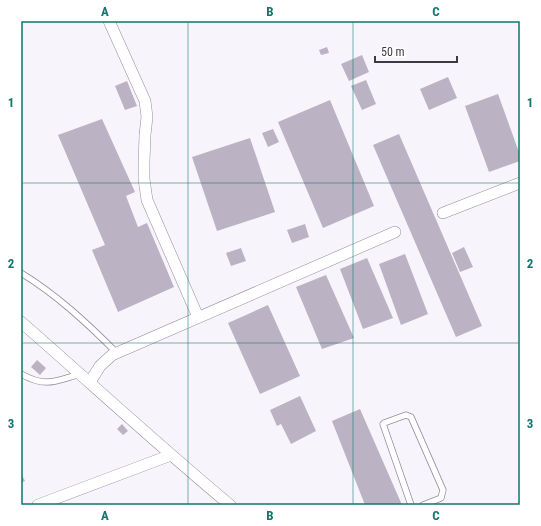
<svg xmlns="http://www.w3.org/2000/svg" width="541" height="526" viewBox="0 0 541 526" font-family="'Roboto Condensed',sans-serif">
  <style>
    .building { fill: #bbb2c4 }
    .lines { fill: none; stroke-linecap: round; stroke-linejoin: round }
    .service-casing { stroke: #958c9e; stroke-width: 7 }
    .minor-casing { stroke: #958c9e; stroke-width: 12 }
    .service { stroke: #fff; stroke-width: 5.5 }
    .minor { stroke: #fff; stroke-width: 11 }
    .grid { fill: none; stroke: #0f766e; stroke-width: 1; stroke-opacity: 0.55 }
    .neatline { fill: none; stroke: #0f766e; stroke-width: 1.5 }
    .grid-label { font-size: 13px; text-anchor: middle; font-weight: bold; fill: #0f766e }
  </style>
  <rect width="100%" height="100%" fill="#f8f4fc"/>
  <g class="building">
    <polygon points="327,47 329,53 321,55 319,50"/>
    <polygon points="362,55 369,72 349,81 341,64"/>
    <polygon points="448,77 457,98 429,110 420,89"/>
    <polygon points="366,80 376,104 362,110 351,86"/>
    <polygon points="127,81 137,106 125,110 115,86"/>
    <polygon points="498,94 520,155 520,161 489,172 465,106"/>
    <polygon points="330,100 374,206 323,228 278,122"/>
    <polygon points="102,119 135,192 126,196 138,227 147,223 174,287 118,312 92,250 105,245 58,135"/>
    <polygon points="273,129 279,142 268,147 262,133"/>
    <polygon points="399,134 482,326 456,337 373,145"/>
    <polygon points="250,138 275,212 217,231 192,157"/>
    <polygon points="305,224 309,237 292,243 287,230"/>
    <polygon points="464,247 473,267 460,272 452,253"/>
    <polygon points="241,248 246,261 231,266 226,253"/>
    <polygon points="405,254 428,314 401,325 379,264"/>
    <polygon points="367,258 393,318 363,329 340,269"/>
    <polygon points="326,275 354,338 322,349 296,287"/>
    <polygon points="268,305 300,376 260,394 228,323"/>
    <polygon points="37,360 46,368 40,375 31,367"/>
    <polygon points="300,396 316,431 291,444 281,424 277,426 270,410"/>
    <polygon points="360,409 402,505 365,505 332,421"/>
    <polygon points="122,424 128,431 123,435 117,429"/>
    <polygon points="21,473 25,481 21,483"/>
  </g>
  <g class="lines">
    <g class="service-casing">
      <g id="service">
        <path d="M 21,273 C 57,295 87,323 117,353"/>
        <path d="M 21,374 C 46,388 55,381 80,374"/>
        <polyline points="411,505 383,424 384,423 406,415 411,417 443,490 441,498 423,505"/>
      </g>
    </g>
    <g class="minor-casing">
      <g id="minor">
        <polyline points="109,21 145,101 147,117 145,135 144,162 144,179 147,200 198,317"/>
        <polyline points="443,213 520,183"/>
        <path d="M 21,322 C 91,383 159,446 230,505"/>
        <polyline points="90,382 100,366 112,355 395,232"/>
        <polyline points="38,505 171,455"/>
      </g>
    </g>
    <use href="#service" class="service"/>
    <use href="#minor" class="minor"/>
  </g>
  <path class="grid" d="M 188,21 L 188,505M 353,21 L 353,505M 21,183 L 520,183M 21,343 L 520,343"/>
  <rect width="541" height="526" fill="none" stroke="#ffffff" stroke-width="44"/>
  <path d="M375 56v6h82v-6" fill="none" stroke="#3e3a41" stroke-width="2"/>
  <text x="381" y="56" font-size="12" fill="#3e3a41" stroke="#ffffff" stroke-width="3" paint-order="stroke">50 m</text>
  <rect x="22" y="22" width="497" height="482" class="neatline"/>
  <g class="grid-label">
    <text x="105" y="16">A</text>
    <text x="270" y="16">B</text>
    <text x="436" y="16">C</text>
    <text x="11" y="107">1</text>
    <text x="530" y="107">1</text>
    <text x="11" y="268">2</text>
    <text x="530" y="268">2</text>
    <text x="11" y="428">3</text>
    <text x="530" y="428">3</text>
    <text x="105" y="520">A</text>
    <text x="270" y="520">B</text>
    <text x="436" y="520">C</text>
  </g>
</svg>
